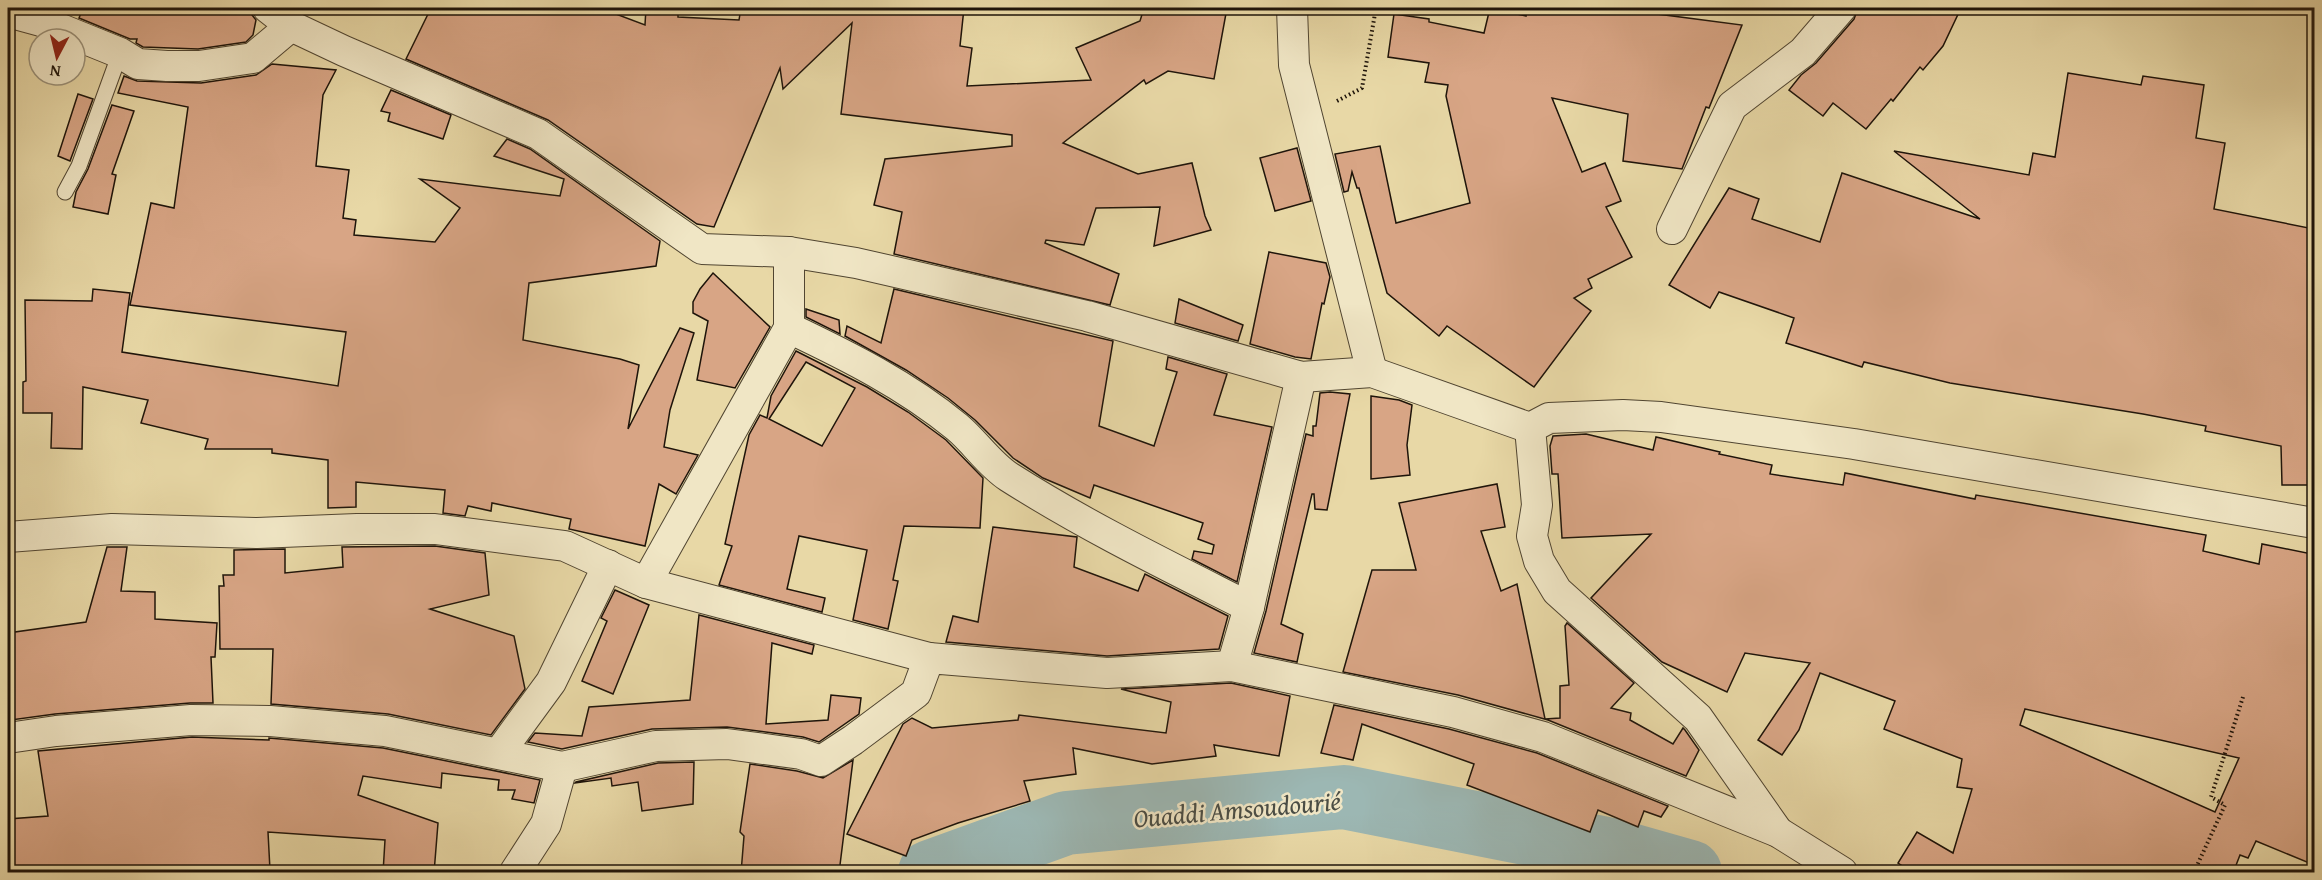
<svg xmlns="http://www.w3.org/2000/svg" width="2322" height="880" viewBox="0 0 2322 880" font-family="'Gentium Book Plus',serif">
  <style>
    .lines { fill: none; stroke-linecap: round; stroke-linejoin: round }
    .river { stroke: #9cb7b3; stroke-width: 64 }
    .building { fill: #d8a585; stroke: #1e140a; stroke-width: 1.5; fill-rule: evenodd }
    .service-casing { stroke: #504531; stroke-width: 17 }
    .minor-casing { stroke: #504531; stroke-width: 32 }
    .path { stroke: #1e140a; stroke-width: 4; stroke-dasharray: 1.5 3; stroke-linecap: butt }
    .service { stroke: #f0e6c5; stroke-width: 15 }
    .minor { stroke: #f0e6c5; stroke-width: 30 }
    .labels { text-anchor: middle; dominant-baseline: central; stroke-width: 5; stroke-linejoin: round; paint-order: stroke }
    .water-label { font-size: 26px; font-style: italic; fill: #4a4d45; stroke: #f0e6c5 }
  </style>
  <rect width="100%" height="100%" fill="#e8d8a6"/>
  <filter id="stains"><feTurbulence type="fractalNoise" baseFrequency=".00333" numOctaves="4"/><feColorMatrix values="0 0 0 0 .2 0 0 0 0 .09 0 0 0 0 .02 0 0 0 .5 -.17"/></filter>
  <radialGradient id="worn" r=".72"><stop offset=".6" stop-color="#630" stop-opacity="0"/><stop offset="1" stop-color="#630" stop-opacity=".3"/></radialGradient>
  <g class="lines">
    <polyline class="river" points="930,872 1066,823 1344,797 1616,851 1690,872"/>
  </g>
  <g class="building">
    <polygon points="83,8 251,8 252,15 256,20 253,35 246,42 198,49 143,47 136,43 137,39 130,39 79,18"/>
    <polygon points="431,8 600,8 645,25 646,8 678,8 678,17 739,20 741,8 774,12 773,8 964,8 960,46 972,48 967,86 1091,80 1076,48 1140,21 1144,8 1227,8 1214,79 1168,71 1146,84 1144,80 1063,143 1138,174 1192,163 1205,216 1211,230 1154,246 1160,207 1096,208 1084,245 1046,240 1045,243 1119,274 1110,305 894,254 902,212 874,205 885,159 1012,146 1012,135 841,114 852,23 783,89 780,68 714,227 697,224 548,120 406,59"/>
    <polygon points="1490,8 1526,16 1527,8 1651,8 1650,13 1742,25 1709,108 1706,107 1682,169 1623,161 1628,114 1552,98 1582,172 1605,163 1621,201 1606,207 1632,257 1588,279 1592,288 1574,298 1591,311 1534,387 1447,326 1439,336 1387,293 1359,188 1357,188 1352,172 1348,191 1344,192 1335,154 1380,146 1396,223 1470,203 1446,96 1448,85 1425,82 1429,63 1388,57 1394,14 1429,19 1429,22 1484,33"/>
    <polygon points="1858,8 1961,8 1943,46 1923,70 1920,67 1893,101 1891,99 1866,129 1833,103 1823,116 1789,90 1801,75 1816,63 1854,19"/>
    <polygon points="272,64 336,70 323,95 316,166 349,170 343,218 356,220 354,235 435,242 460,208 420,179 560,196 564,179 494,156 507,139 530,149 660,241 656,266 529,283 523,340 620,359 639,365 628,429 680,328 694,333 670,410 664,447 698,455 676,494 659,484 645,546 569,529 571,519 492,503 491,511 468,506 465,516 443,513 445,490 356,482 356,507 328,508 328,460 272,453 272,449 205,449 208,439 141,423 148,400 83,387 82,449 51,448 52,413 23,413 23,382 26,381 25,300 92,301 93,289 130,293 122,352 338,386 346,332 130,305 151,203 174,208 188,107 118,93 124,76 137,81 201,83 256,75"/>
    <polygon points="2068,73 2141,85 2143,76 2204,85 2196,138 2225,143 2214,209 2314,229 2314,485 2282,485 2281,446 2205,431 2206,426 2143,414 1950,383 1864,362 1862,367 1786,343 1794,318 1719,292 1710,308 1669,285 1729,188 1759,199 1752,219 1820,242 1842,173 1980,219 1894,151 2029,175 2033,153 2055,157"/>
    <polygon points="391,90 451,115 443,139 388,121 390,113 381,111"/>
    <polygon points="78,94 93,99 70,161 58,156"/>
    <polygon points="112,105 134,111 112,174 116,175 108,214 73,207 76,192 88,169"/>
    <polygon points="1297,148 1311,201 1275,211 1260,158"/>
    <polygon points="1269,252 1326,263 1330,277 1324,304 1322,303 1311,359 1295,357 1250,344"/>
    <polygon points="713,273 770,327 735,388 697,380 708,321 693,313 693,302 700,289"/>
    <polygon points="894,289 1113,341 1099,426 1154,446 1177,372 1166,369 1168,357 1227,374 1214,415 1272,427 1237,582 1192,559 1194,551 1212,554 1214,545 1198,539 1203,523 1094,485 1090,498 1043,478 1013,458 975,420 948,398 906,370 845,336 847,326 881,343"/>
    <polygon points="1179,299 1243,325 1238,341 1175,323"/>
    <polygon points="806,309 839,320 840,334 806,317"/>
    <path d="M 796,351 L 867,387 L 908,412 L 946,440 L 983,478 L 980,528 L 904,526 L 893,580 L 898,581 L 888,629 L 853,620 L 867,550 L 799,536 L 787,589 L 825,598 L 822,612 L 719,585 L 732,546 L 725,544 L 749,435 L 760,415 L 767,418 L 771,396 ZM 806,362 L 855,388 L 822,446 L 769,419 Z"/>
    <polygon points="1330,392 1350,394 1327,510 1315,509 1314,494 1312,494 1281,624 1303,634 1297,662 1254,653 1266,611 1306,434 1313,436 1313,426 1316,426 1320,393"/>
    <polygon points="1371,396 1399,400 1412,405 1407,445 1410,475 1371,479"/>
    <path d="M 1586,434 L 1653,450 L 1656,437 L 1720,452 L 1719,454 L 1772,465 L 1770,474 L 1843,485 L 1845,473 L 1975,499 L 1976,495 L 2206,535 L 2203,551 L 2259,564 L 2262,544 L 2312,554 L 2309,568 L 2314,570 L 2314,865 L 2256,841 L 2248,858 L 2240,855 L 2233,873 L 1913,873 L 1898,863 L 1917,832 L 1953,853 L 1972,789 L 1957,787 L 1962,759 L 1884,729 L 1895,701 L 1820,673 L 1799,730 L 1782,755 L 1758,740 L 1810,663 L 1745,653 L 1727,692 L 1662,662 L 1591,598 L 1651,534 L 1562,538 L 1558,474 L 1552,474 L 1550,446 L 1553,436 ZM 2025,709 L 2239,758 L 2215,812 L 2020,725 Z"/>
    <polygon points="1497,484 1505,527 1481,531 1501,591 1517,584 1545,719 1560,718 1560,686 1569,685 1565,626 1567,623 1634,683 1611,708 1631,713 1630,720 1673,744 1683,728 1685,730 1699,750 1686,776 1548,720 1458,695 1343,672 1372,570 1416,570 1399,503"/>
    <polygon points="993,527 1077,537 1074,567 1138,591 1145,574 1228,616 1219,649 1107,656 946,642 953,616 978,622"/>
    <polygon points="435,546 485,553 489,595 430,609 514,636 525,689 491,735 388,714 271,704 273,649 220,649 219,586 224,586 223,575 234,575 234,550 285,549 285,573 343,567 342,547"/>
    <polygon points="107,547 127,547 121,591 155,592 155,619 217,623 215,657 211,657 213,703 190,703 55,714 11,720 8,633 86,622"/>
    <polygon points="615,590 649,605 613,694 582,681 607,621 601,618"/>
    <polygon points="699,615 814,645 812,654 772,643 766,724 828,720 831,695 861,698 859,714 819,742 803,737 727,727 652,729 562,749 528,742 535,733 582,736 589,707 690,700"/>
    <polygon points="1231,683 1290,696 1279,756 1214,745 1216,756 1152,764 1073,748 1076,774 1024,781 1030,801 958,823 912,840 906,856 847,834 903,724 912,718 932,728 1018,720 1019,715 1166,733 1171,702 1121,689"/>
    <polygon points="1334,705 1449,729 1537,753 1668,806 1661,817 1644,811 1638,827 1598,810 1590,832 1467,785 1474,764 1362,724 1353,760 1321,753"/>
    <polygon points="192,737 269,740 269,738 383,748 540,780 534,803 512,799 515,790 498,790 499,780 442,773 441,788 363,776 358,795 438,823 434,873 383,873 385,840 268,832 270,870 212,873 8,873 8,819 48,816 38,751"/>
    <polygon points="853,760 839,873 741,873 744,836 740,832 750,764 797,771 823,778"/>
    <polygon points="694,762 693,804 642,811 638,782 612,786 611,778 575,783 576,782 658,763"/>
  </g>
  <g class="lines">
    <g class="service-casing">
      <polyline id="service" points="65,192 79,166 120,53"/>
    </g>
    <g class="minor-casing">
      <g id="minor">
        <polyline points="268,8 291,26 344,51 538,134 702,249 789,252 856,263 1087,316 1301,377 1372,372 1530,428 1549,418 1623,415 1661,417 1854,444 2314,523"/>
        <polyline points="1292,8 1294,65 1372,372"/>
        <polyline points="8,12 41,21 120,53 138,64 167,66 199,66 253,58 291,26"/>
        <polyline points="1672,229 1732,106 1803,52 1841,8"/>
        <path d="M 789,328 C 848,356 906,385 957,427 C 975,442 989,464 1009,477 C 1086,526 1168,566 1249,607"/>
        <polyline points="1530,428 1537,505 1532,536 1539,561 1557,591 1698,718 1778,832"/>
        <polyline points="8,537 112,529 257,533 357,529 435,529 565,546 646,583 929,658"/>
        <polyline points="646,583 789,328 789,252"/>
        <polyline points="1232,666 1249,607 1301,377"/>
        <polyline points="8,738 56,731 191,720 270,721 385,731 562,767 656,746 727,744 801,754 821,761 853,740 916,693 929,658 1107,673 1232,666 1453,712 1543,737 1778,832 1842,872"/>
        <polyline points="499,753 551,682 608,565"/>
        <polyline points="515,872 546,824 562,767"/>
      </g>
    </g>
    <g class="path">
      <polyline points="1337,101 1362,88 1376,8"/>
      <polyline points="2194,872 2225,805 2211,797 2243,697"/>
    </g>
    <use href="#service" class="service"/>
    <use href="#minor" class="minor"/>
  </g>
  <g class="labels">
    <g class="water-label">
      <text transform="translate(1237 809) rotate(-5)">Ouaddi Amsoudourié</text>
    </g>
  </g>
  <rect width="2322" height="880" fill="none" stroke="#e8d8a6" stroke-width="30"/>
  <rect x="9" y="9" width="2304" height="862" fill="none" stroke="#1e140a" stroke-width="3"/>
  <rect x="15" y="15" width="2292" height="850" fill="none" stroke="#1e140a" stroke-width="1.5"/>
  <g transform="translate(57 57) rotate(187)"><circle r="28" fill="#f0e6c5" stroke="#9c927a" stroke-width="1.5"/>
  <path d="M0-4.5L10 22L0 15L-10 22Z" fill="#8f2418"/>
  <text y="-9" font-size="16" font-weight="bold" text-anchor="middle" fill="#1e140a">N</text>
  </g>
  <rect width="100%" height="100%" filter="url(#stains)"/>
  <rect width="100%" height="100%" fill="url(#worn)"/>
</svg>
